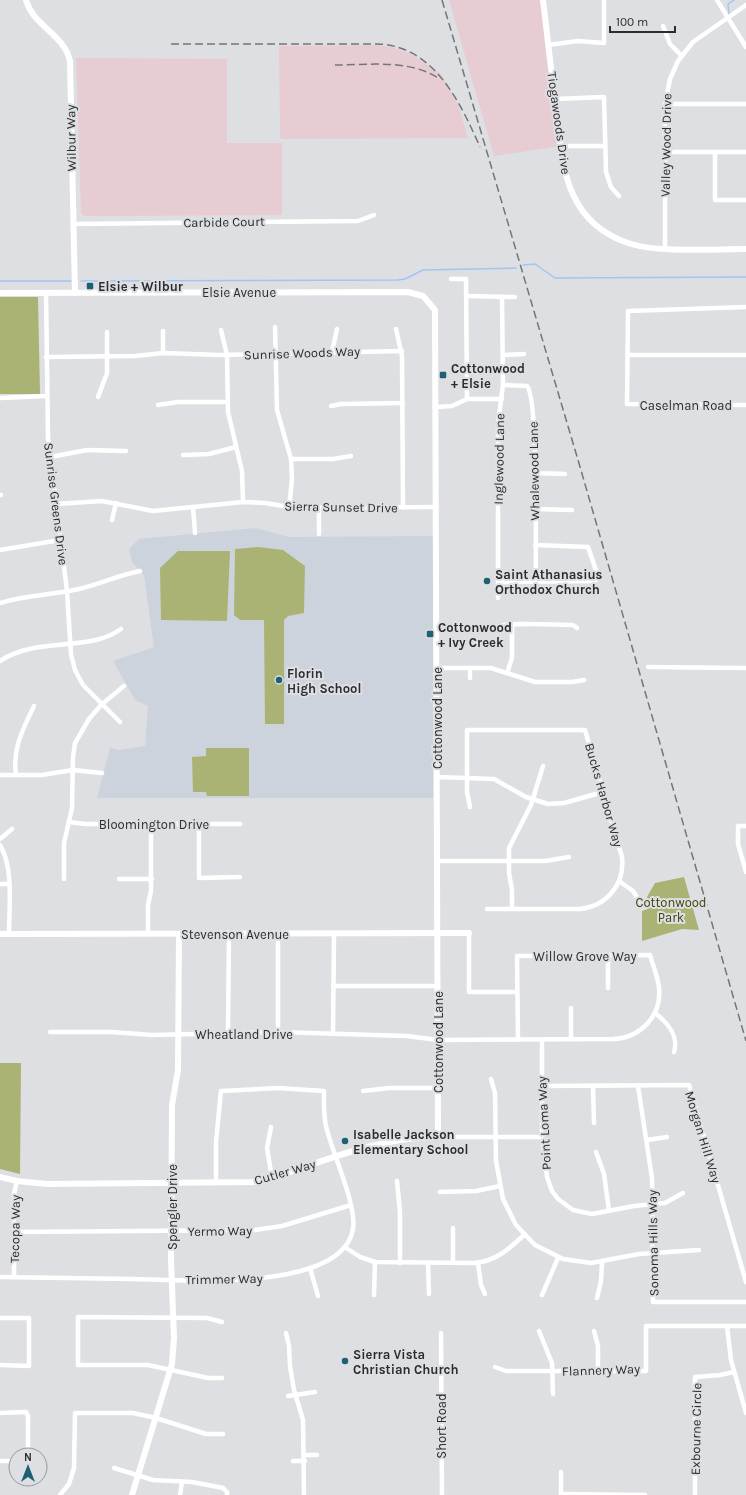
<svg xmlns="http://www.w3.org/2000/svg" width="746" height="1495" viewBox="0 0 746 1495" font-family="Karla,sans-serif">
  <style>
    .industrial { fill: #e7cdd3 }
    .built { fill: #cdd3dc }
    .green { fill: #aab373 }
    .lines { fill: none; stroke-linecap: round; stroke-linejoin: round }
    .stream { stroke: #a2c5f5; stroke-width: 1.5 }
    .minor { stroke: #fff; stroke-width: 4.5 }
    .tertiary { stroke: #fff; stroke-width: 6 }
    .rail { stroke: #747577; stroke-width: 1.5; stroke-dasharray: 8 4; stroke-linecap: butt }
    .poi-dot { fill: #1e5f74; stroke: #dddfe2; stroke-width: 1.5 }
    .labels { text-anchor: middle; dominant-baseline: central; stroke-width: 4; stroke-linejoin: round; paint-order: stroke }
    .street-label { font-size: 13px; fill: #2b2c2d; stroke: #dddfe2 }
    .poi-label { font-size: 13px; font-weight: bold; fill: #2b2c2d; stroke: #dddfe2; text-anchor: start }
    .park-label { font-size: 13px; fill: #40450c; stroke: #dddfe2 }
  </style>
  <rect width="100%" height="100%" fill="#dddfe2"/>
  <g class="industrial">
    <polygon points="449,0 543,0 561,146 494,156"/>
    <polygon points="377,45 391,47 410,53 441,74 458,104 468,138 280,139 279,46"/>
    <polygon points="76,58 227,59 227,143 282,143 282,215 84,216 81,213"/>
  </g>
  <polygon class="built" points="255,528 289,537 433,536 433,798 97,798 110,748 119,750 145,746 148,706 135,700 113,661 154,647 144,575 132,562 129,549 139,539"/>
  <g class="green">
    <polygon points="0,297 38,297 40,394 0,394"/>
    <polygon points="258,547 283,550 305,566 304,613 288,616 284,620 284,724 265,724 264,620 240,620 234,615 235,549"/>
    <polygon points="178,551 230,551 227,621 161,620 160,568"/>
    <polygon points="206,748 249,748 249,796 207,796 206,792 193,792 192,757 206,756"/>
    <polygon points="684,877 699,930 682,929 642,941 642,911 648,909 650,904 647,897 655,883"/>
    <polygon points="0,1063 21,1063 20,1174 0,1169"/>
  </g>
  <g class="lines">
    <g class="stream">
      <polyline points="729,14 728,4 734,0"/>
      <polyline points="523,265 535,264 555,278 746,277"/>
      <polyline points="0,281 71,281"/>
      <polyline points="81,281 398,280 405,279 423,270 516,268"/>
    </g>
    <g class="minor">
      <polyline points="717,0 746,47"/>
      <polyline points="663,26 670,44 682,56"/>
      <polyline points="548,45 578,41 604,43 604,0"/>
      <polyline points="555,99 604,97 606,172 611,187 619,196"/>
      <polyline points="665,104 746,104"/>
      <polyline points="561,146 605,146"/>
      <polyline points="665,152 746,152"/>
      <polyline points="715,152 715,200 746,200"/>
      <polyline points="73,224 358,221 374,215"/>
      <polyline points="665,249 665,104 670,79 678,61 693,42 746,5"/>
      <polyline points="451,279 466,279 467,399"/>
      <polyline points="46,293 48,438 67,591 71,654 75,670 83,685 120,722"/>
      <polyline points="466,296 515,297"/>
      <polyline points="746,307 628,311 627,404 746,405"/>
      <polyline points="275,327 277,410 291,459 292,479 289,508"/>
      <polyline points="396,329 402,356 403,507"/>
      <polyline points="221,330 227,355 228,412 242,471 243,502"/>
      <polyline points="163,331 163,353"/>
      <polyline points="332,352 337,329"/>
      <polyline points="503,355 524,354"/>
      <polyline points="628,355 746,355"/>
      <polyline points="46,357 135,356 163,353 220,355 402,351"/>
      <path d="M 503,385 L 527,386 C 539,400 535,553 536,582"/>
      <polyline points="98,397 107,373 107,332"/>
      <polyline points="0,398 47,396"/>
      <polyline points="158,405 178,402 227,402"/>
      <polyline points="331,406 341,404 403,403"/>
      <polyline points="437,407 452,406 467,399 502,399"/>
      <polyline points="183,455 209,454 236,447"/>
      <polyline points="50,457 87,450 126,451"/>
      <polyline points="291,459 333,459 351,456"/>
      <polyline points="535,473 565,474"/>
      <polyline points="0,495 1,495"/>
      <polyline points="56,504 102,501 153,511 243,502 265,503 295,508 437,507"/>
      <polyline points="193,507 195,533"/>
      <polyline points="535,509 572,510"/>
      <polyline points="112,520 116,503"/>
      <polyline points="319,534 319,508"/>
      <polyline points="0,550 60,540"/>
      <polyline points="498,582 595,581 598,576 588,547 535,545"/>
      <polyline points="498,598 498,423 503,385 502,297"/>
      <path d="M 0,603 C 26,595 53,595 79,589 C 100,584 119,575 140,571"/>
      <path d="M 492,628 C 505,621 555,625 573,625 L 577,628"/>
      <path d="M 0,661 C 38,636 88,653 121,629"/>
      <polyline points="648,667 746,668"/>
      <polyline points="437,668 491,668 535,682 572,682 584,680"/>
      <polyline points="470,668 470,678"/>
      <polyline points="507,673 512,658 512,625"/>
      <polyline points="0,775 42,775 73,770 102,773"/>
      <path d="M 16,775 C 12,749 23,729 34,706"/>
      <polyline points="437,777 494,779 526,797 548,804 564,803 603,792"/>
      <path d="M 470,807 L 467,792 L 467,730 L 585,730 L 622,857 C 625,884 607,906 580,909 L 487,909"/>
      <polyline points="69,822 86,824 240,824"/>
      <polyline points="199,824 199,878 240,877"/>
      <polyline points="746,826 738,826 738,844 746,872"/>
      <polyline points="0,839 12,829"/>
      <path d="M 0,845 C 14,868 9,908 9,934"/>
      <polyline points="438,861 545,861 569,857"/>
      <polyline points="64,879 64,843 72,808 73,757 75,743 89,719 101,705 124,686"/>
      <polyline points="119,879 152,879"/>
      <polyline points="619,881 633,891 642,905"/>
      <polyline points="0,884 8,884"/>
      <polyline points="512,909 512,890 509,873 509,848 531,805 543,766"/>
      <polyline points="469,933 469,992 517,992"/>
      <polyline points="148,934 148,905 151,891 151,824"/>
      <polyline points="608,956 608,988"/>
      <polyline points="333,986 438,986"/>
      <polyline points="571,1008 571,1039"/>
      <path d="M 655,1013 C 667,1022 679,1036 674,1052"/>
      <path d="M 50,1032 L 112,1032 L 152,1035 L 278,1032 L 407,1036 L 438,1040 L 613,1039 C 640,1038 662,1016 659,988 C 658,977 653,966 650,955 L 517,956 L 518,1040"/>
      <polyline points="278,1032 278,934"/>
      <polyline points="228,1033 229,934"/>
      <polyline points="333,1034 334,933"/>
      <polyline points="542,1040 542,1137 547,1177 552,1191 558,1199 573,1210 592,1214 634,1206 665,1203 683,1193"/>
      <polyline points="491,1079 495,1093 496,1161 503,1199 516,1225 535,1245 563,1259 591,1263 639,1254 699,1250"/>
      <polyline points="542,1086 689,1085 746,1282"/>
      <polyline points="593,1086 594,1123"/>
      <polyline points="638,1086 652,1178 653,1302 746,1302"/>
      <polyline points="363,1091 389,1088 438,1088"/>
      <polyline points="271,1127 267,1148 272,1178"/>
      <polyline points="438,1137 542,1137"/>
      <polyline points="647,1140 667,1137"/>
      <polyline points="596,1152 604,1174 609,1211"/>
      <polyline points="397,1181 400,1212 400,1263"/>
      <polyline points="440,1192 476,1191 500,1186"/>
      <polyline points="14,1232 255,1230 282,1226 351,1205"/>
      <path d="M 345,1247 L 360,1257 L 375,1262 L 475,1263 C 496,1261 509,1249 524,1235"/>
      <polyline points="428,1263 429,1294"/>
      <polyline points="453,1263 453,1228"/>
      <polyline points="478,1263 481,1285 485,1294"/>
      <polyline points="310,1268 318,1296"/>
      <path d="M 0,1277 C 44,1278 89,1278 133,1279 C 182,1280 342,1293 353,1229 C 357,1206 333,1154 327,1130 C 323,1117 324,1104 324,1091 L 278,1088 L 221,1091 L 216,1142 L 216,1183"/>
      <polyline points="14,1277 14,1194 17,1181"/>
      <polyline points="374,1295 375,1262"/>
      <polyline points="542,1295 558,1258"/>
      <polyline points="597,1298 601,1281 602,1263"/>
      <polyline points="0,1318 29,1318 29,1366 0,1365"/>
      <polyline points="222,1322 207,1318 78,1317 78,1365 148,1365 208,1378 222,1378"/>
      <polyline points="727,1326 731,1360 746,1413"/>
      <polyline points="539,1331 552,1363 553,1394"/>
      <polyline points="594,1331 598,1346 598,1371"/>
      <polyline points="286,1333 289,1346 290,1366 294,1390 303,1420 304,1495"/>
      <polyline points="441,1333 442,1495"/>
      <polyline points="495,1367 506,1371 646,1371 646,1326 746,1326"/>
      <polyline points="288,1396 315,1392"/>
      <polyline points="0,1413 26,1412 28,1416 28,1455"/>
      <polyline points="305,1455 317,1455"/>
      <polyline points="0,1461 16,1461"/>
      <polyline points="293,1461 305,1461"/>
      <polyline points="114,1468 153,1480 192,1482 223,1488 227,1492 227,1495"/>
      <polyline points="561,1494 645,1495"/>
      <polyline points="60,1495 69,1484 74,1468 75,1413 133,1413 156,1418 206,1434 223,1434"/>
      <polyline points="180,1495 182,1482"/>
      <polyline points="561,1495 561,1472"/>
      <polyline points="695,1495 695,1377 720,1375 734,1372"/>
    </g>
    <g class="tertiary">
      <path d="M 26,0 C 33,26 64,34 70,61 L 75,293"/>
      <path d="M 543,0 C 547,34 551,68 555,102 C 562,162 563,223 631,244 C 661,253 714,249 746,249"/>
      <path d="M 0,293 L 408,292 L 423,296 L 435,310 L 438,1137 C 380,1137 327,1160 272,1178 L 254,1182 L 47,1184 L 17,1181 L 0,1177"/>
      <polyline points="0,934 469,933"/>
      <polyline points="132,1495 172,1364 174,1338 171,1260 172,1105 178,1070 179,934"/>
    </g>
    <g class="rail">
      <polyline points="442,0 578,460 746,1041"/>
      <path d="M 171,44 L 378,44 C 434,46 460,102 480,147"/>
      <path d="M 335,65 C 368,65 409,59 438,78"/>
    </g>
  </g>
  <g class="poi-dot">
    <rect x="86" y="282" width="8" height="8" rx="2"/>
    <rect x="439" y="371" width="8" height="8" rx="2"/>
    <circle cx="487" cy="581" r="4"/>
    <rect x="426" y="630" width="8" height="8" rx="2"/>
    <circle cx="279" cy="680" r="4"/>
    <circle cx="345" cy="1141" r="4"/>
    <circle cx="345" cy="1361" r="4"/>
  </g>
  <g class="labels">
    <g class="street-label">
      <text transform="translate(559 123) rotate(82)">Tiogawoods Drive</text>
      <text transform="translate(71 138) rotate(-91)">Wilbur Way</text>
      <text transform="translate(666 145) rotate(-89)">Valley Wood Drive</text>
      <text transform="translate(224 222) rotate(-1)">Carbide Court</text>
      <text x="239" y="292">Elsie Avenue</text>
      <text transform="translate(302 353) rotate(-2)">Sunrise Woods Way</text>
      <text x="686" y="405">Caselman Road</text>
      <text transform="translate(499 459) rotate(-89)">Inglewood Lane</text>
      <text transform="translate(534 471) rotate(-91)">Whalewood Lane</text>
      <text transform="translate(56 504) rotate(83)">Sunrise Greens Drive</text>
      <text transform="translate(341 507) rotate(1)">Sierra Sunset Drive</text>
      <text transform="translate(437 718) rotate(-90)">Cottonwood Lane</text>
      <text transform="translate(604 795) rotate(74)">Bucks Harbor Way</text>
      <text x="154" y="824">Bloomington Drive</text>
      <text x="235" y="934">Stevenson Avenue</text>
      <text x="585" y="956">Willow Grove Way</text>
      <text x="244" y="1034">Wheatland Drive</text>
      <text transform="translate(438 1042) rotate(-90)">Cottonwood Lane</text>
      <text transform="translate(544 1123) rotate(-93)">Point Loma Way</text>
      <text transform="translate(703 1137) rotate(73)">Morgan Hill Way</text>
      <text transform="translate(285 1172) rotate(-16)">Cutler Way</text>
      <text transform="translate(172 1207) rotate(-90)">Spengler Drive</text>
      <text transform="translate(15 1229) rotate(-89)">Tecopa Way</text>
      <text transform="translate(220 1231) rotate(-1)">Yermo Way</text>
      <text transform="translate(653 1243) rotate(-91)">Sonoma Hills Way</text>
      <text transform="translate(224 1279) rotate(-1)">Trimmer Way</text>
      <text transform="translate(601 1370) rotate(-2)">Flannery Way</text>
      <text transform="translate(441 1426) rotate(-90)">Short Road</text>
      <text transform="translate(696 1429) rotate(-89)">Exbourne Circle</text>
    </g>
    <g class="poi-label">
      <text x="98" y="286">Elsie + Wilbur</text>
      <text x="451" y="368">Cottonwood<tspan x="451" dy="15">+ Elsie</tspan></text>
      <text x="495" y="574">Saint Athanasius<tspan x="495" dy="15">Orthodox Church</tspan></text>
      <text x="438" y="627">Cottonwood<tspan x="438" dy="15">+ Ivy Creek</tspan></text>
      <text x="287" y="673">Florin<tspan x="287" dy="15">High School</tspan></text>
      <text x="353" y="1134">Isabelle Jackson<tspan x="353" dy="15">Elementary School</tspan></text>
      <text x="353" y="1354">Sierra Vista<tspan x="353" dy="15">Christian Church</tspan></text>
    </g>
    <g class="park-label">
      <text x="671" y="902">Cottonwood<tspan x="671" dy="15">Park</tspan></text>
    </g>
  </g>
  <g transform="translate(28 1467)"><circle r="19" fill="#dddfe2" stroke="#96979a"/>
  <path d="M0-3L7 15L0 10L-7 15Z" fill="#1e5f74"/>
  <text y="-6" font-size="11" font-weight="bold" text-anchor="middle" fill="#2b2c2d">N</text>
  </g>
  <path d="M610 26v6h65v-6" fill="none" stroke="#2b2c2d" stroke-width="2"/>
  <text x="616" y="26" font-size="12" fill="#2b2c2d" stroke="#dddfe2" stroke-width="3" paint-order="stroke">100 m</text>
</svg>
